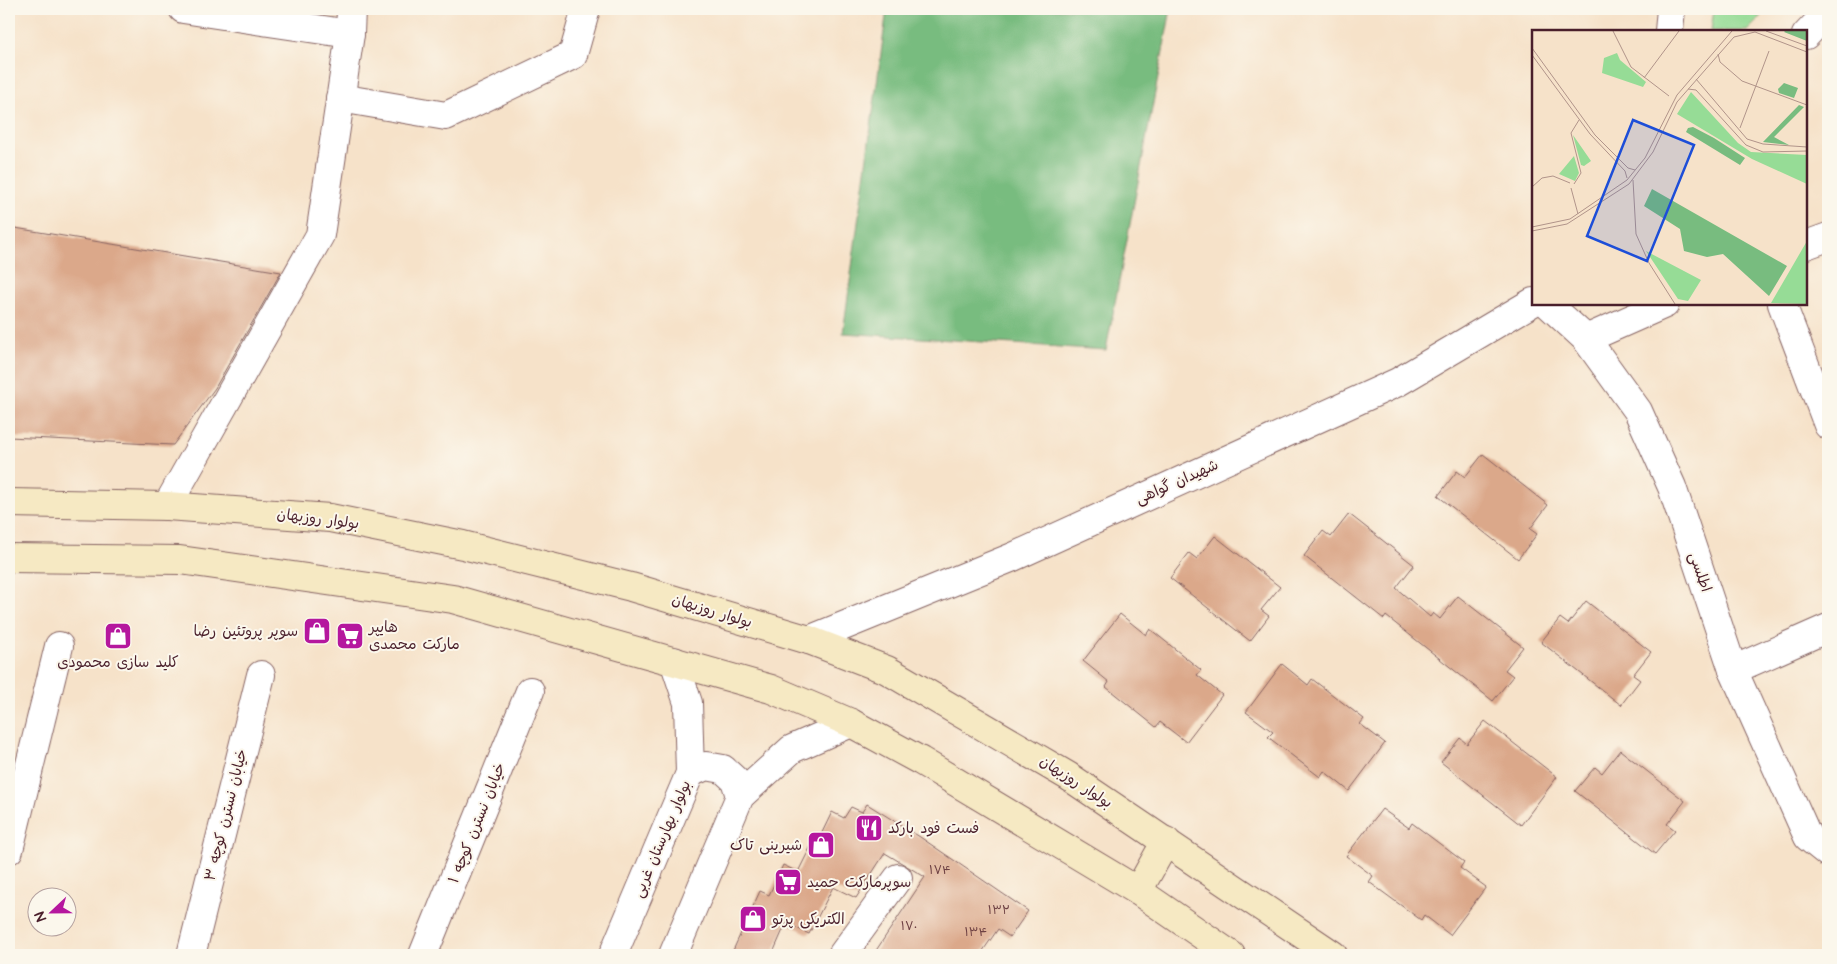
<svg xmlns="http://www.w3.org/2000/svg" width="1837" height="964" viewBox="0 0 1837 964" font-family="'Architects Daughter','Playpen Sans Arabic',sans-serif">
  <style>
    .green { fill: #96dc96; stroke: #707e60 }
    .forest { fill: #78bc7f; stroke: #616e55 }
    .building { fill: #dba88a }
    .lines { fill: none; stroke-linecap: round; stroke-linejoin: round }
    .minor-casing { stroke: #866362; stroke-width: 30 }
    .tertiary-casing { stroke: #866362; stroke-width: 30 }
    .secondary-casing { stroke: #866362; stroke-width: 30 }
    .minor { stroke: #fff; stroke-width: 28 }
    .tertiary { stroke: #fff; stroke-width: 28 }
    .secondary { stroke: #f6e9c3; stroke-width: 28 }
    .labels { text-anchor: middle; dominant-baseline: central; stroke-width: 4; stroke-linejoin: round; paint-order: stroke }
    .number-label { font-size: 12px; fill: #6e4143 }
    .street-label { font-size: 15px; fill: #4a1f2b; stroke: #fbf7ec }
    .poi-label { font-size: 15px; fill: #4a1f2b; stroke: #fbf7ec; text-anchor: start }
    .inset-road { fill: none; stroke: #b1948a; stroke-width: 1 }
    .view { fill: #1d4ed8; fill-opacity: 0.15; stroke: #1d4ed8; stroke-width: 2.5 }
    .inset-edge { fill: none; stroke: #4a1f2b; stroke-width: 2.5 }
  </style>
  <rect width="100%" height="100%" fill="#fbf7ec"/>
  <filter id="ink" filterUnits="userSpaceOnUse"><feTurbulence type="fractalNoise" baseFrequency=".02" numOctaves="2"/><feDisplacementMap in="SourceGraphic" scale="10" xChannelSelector="R" yChannelSelector="G"/><feConvolveMatrix kernelMatrix="1 2 1 2 8 2 1 2 1" color-interpolation-filters="sRGB"/></filter>
  <filter id="wash" filterUnits="userSpaceOnUse"><feTurbulence type="fractalNoise" baseFrequency=".0096" numOctaves="4" result="noise"/><feDisplacementMap in="SourceGraphic" scale="20" xChannelSelector="R" yChannelSelector="G"/><feGaussianBlur stdDeviation="1.12" result="paint"/><feColorMatrix in="noise" values="0 0 0 0 0 0 0 0 0 0 0 0 0 0 0 0 0 1.4 0 .05"/><feComposite in="paint" operator="in"/></filter>
  <g filter="url(#wash)">
    <rect width="100%" height="100%" fill="#f6e2c9"/>
    <polygon class="green" points="1714,9 1769,9 1747,31 1711,31"/>
    <polygon class="forest" points="887,9 1171,9 1106,350 843,333"/>
    <g id="blocks">
      <g class="building">
        <polygon points="9,227 281,272 215,388 173,445 9,437"/>
        <polygon points="1483,454 1548,505 1530,529 1537,534 1518,559 1438,496 1457,471 1465,477"/>
        <polygon points="1349,514 1414,565 1396,588 1430,617 1433,613 1440,619 1458,596 1523,647 1505,670 1513,676 1493,701 1386,616 1384,619 1304,556 1323,531 1331,537"/>
        <polygon points="1215,536 1280,587 1261,610 1269,616 1250,641 1170,578 1189,553 1197,559"/>
        <polygon points="1586,601 1651,652 1633,675 1640,680 1621,705 1541,642 1560,618 1568,624"/>
        <polygon points="1120,614 1146,635 1150,629 1201,670 1197,675 1222,695 1186,742 1160,722 1156,727 1106,687 1109,682 1083,661"/>
        <polygon points="1282,664 1308,685 1312,679 1364,719 1360,724 1385,743 1349,791 1324,771 1320,777 1268,737 1273,732 1246,712"/>
        <polygon points="1485,721 1557,777 1521,825 1441,762 1460,738 1467,744"/>
        <polygon points="1620,750 1685,801 1667,824 1675,830 1655,854 1575,791 1595,767 1602,773"/>
        <polygon points="867,804 920,837 1028,911 1010,937 998,929 980,955 873,955 925,877 885,853 856,898 833,887 809,934 786,923 772,955 731,955 760,891 769,895 783,865 798,872 813,842 817,843 832,812 844,818 851,807 862,812"/>
        <polygon points="1382,809 1409,828 1412,823 1464,862 1460,868 1486,887 1450,935 1424,915 1421,920 1369,882 1373,876 1346,856"/>
      </g>
    </g>
  </g>
  <g filter="url(#ink)">
    <use href="#blocks" fill-opacity="0" stroke="#866362" stroke-width="1"/>
    <g class="lines">
      <g class="minor-casing">
        <g id="minor">
          <polyline points="183,9 350,34"/>
          <polyline points="1669,31 1671,9"/>
          <polyline points="340,98 446,116 573,55 586,9"/>
          <polyline points="1806,245 1828,237"/>
          <polyline points="1548,304 1586,339 1638,411 1672,487 1733,670 1808,837 1828,853"/>
          <polyline points="1782,304 1828,425"/>
          <polyline points="1586,339 1665,304"/>
          <polyline points="167,506 320,235 350,34 351,9"/>
          <polyline points="1733,670 1828,628"/>
          <polyline points="9,850 59,646"/>
          <polyline points="191,955 261,675"/>
          <polyline points="423,955 530,691"/>
          <polyline points="842,955 898,878"/>
        </g>
      </g>
      <g class="tertiary-casing">
        <g id="tertiary">
          <polyline points="1806,35 1828,12"/>
          <polyline points="809,640 1013,557 1398,382 1533,302"/>
          <polyline points="690,773 706,766 723,769 735,780 740,796"/>
          <polyline points="613,955 690,773 688,703 674,661"/>
          <polyline points="673,955 740,796 792,749 851,723"/>
        </g>
      </g>
      <g class="secondary-casing">
        <g id="secondary">
          <polyline points="9,503 167,506 330,518 463,545 631,587 809,640 887,670 1068,776 1333,955"/>
          <polyline points="9,558 180,560 453,599 771,689 851,723 921,761 1138,891 1231,955"/>
          <polyline points="1138,891 1166,841"/>
        </g>
      </g>
      <use href="#minor" class="minor"/>
      <use href="#tertiary" class="tertiary"/>
      <use href="#secondary" class="secondary"/>
    </g>
  </g>
  <defs>
    <g id="shop-square" transform="scale(1.4375)"><rect x="-9" y="-9" width="18" height="18" rx="4" fill="#b5179e" stroke="#fbf7ec"/><path d="M-5-2.5h2.3a2.7 3.5 0 0 1 5.4 0H5L5.5 6h-11ZM-1.5-2.5h3a1.5 2.3 0 0 0-3 0Z" fill="#fff"/></g>
    <g id="supermarket-square" transform="scale(1.4375)"><rect x="-9" y="-9" width="18" height="18" rx="4" fill="#b5179e" stroke="#fbf7ec"/><path d="M-6-5.5h2.5l.6 2H6L4.5 2H-2.5L-4.4-4H-6ZM-1.5 3.2a1.3 1.3 0 1 0 .1 0ZM3 3.2a1.3 1.3 0 1 0 .1 0Z" fill="#fff"/></g>
    <g id="restaurant-square" transform="scale(1.4375)"><rect x="-9" y="-9" width="18" height="18" rx="4" fill="#b5179e" stroke="#fbf7ec"/><path d="M-5-6h1v4h1v-4h1v4h1v-4h1v5L-1.5 .5V6h-2V.5L-5-1ZM5-6V6H3V1.5H1.5Q1.5-4 5-6Z" fill="#fff"/></g>
  </defs>
  <g fill-rule="evenodd">
    <use href="#shop-square" x="317" y="631"/>
    <use href="#shop-square" x="118" y="636"/>
    <use href="#supermarket-square" x="350" y="636"/>
    <use href="#restaurant-square" x="869" y="828"/>
    <use href="#shop-square" x="821" y="845"/>
    <use href="#supermarket-square" x="788" y="882"/>
    <use href="#shop-square" x="753" y="919"/>
  </g>
  <g class="labels">
    <g class="number-label">
      <text x="940" y="870">۱۷۴</text>
      <text x="999" y="910">۱۳۲</text>
      <text x="909" y="926">۱۷۰</text>
      <text x="976" y="932">۱۳۴</text>
    </g>
    <g class="street-label">
      <text transform="translate(1177 482) rotate(-24)">شهیدان گواهی</text>
      <text transform="translate(318 519) rotate(7)">بولوار روزبهان</text>
      <text transform="translate(1700 572) rotate(71)">اطلسی</text>
      <text transform="translate(712 611) rotate(17)">بولوار روزبهان</text>
      <text transform="translate(1076 782) rotate(33)">بولوار روزبهان</text>
      <text transform="translate(226 815) rotate(-76)">خیابان نسترن کوچه ۳</text>
      <text transform="translate(477 823) rotate(-68)">خیابان نسترن کوچه ۱</text>
      <text transform="translate(662 839) rotate(-67)">بولوار بهارستان غربی</text>
    </g>
    <g class="poi-label">
      <text x="369" y="627">هایپر<tspan x="369" dy="17">مارکت محمدی</tspan></text>
      <text x="298" y="631" text-anchor="end">سوپر پروتئین رضا</text>
      <text x="118" y="662" text-anchor="middle">کلید سازی محمودی</text>
      <text x="888" y="828">فست فود بارکد</text>
      <text x="802" y="845" text-anchor="end">شیرینی تاک</text>
      <text x="807" y="882">سوپرمارکت حمید</text>
      <text x="772" y="919">الکتریکی پرتو</text>
    </g>
  </g>
  <g transform="translate(1532 30)">
    <rect width="275" height="275" fill="#f6e2c9"/>
    <path d="M 85,23 L 88,30 L 114,52 L 111,57 L 70,43 L 72,28 ZM 159,62 L 206,113 L 219,122 L 275,125 L 275,154 L 220,129 L 145,84 ZM 41,105 L 59,131 L 52,136 L 49,135 ZM 42,126 L 47,143 L 43,151 L 27,144 ZM 275,211 L 275,274 L 239,273 ZM 114,221 L 169,250 L 156,271 L 146,269 Z" fill="#96dc96"/>
    <path d="M 275,1 L 275,11 L 252,2 L 253,1 ZM 252,53 L 266,58 L 262,68 L 247,63 L 246,59 ZM 267,75 L 272,77 L 242,107 L 257,115 L 231,112 ZM 161,97 L 182,108 L 213,128 L 208,135 L 154,102 L 156,98 ZM 120,159 L 255,236 L 237,266 L 191,224 L 175,227 L 152,221 L 148,199 L 112,176 Z" fill="#78bc7f"/>
    <path class="inset-road" d="M 81,1 L 99,37 L 137,66M 234,1 L 275,16M 0,18 L 63,105 L 96,138 L 103,140M 186,24 L 188,32 L 210,51 L 275,75M 0,25 L 58,104 L 93,141 L 95,148M 112,48 L 147,1M 164,49 L 215,109 L 231,114 L 275,117M 156,59 L 164,60 L 214,115 L 231,122 L 275,121M 208,98 L 237,21M 101,150 L 104,204 L 117,233 L 143,274M 42,154 L 49,143 L 39,103 L 47,90M 0,157 L 10,148 L 21,146 L 38,153M 39,158 L 46,184M 0,197 L 38,189 L 95,150 L 113,128 L 145,65 L 200,1M 0,201 L 35,194 L 97,154 L 121,122 L 145,72 L 202,7 L 223,2 L 275,22"/>
    <path class="view" d="M 101,90 L 162,115 L 115,231 L 55,206 Z"/>
    <rect width="275" height="275" class="inset-edge"/>
  </g>
  <rect width="1837" height="964" fill="none" stroke="#fbf7ec" stroke-width="30"/>
  <g transform="translate(52 912) rotate(248)"><circle r="24" fill="#fbf7ec" stroke="#b4a19f"/>
  <path d="M0-4L9 19L0 12L-9 19Z" fill="#b5179e"/>
  <text y="-8" font-size="14" font-weight="bold" text-anchor="middle" fill="#4a1f2b">N</text>
  </g>
</svg>
